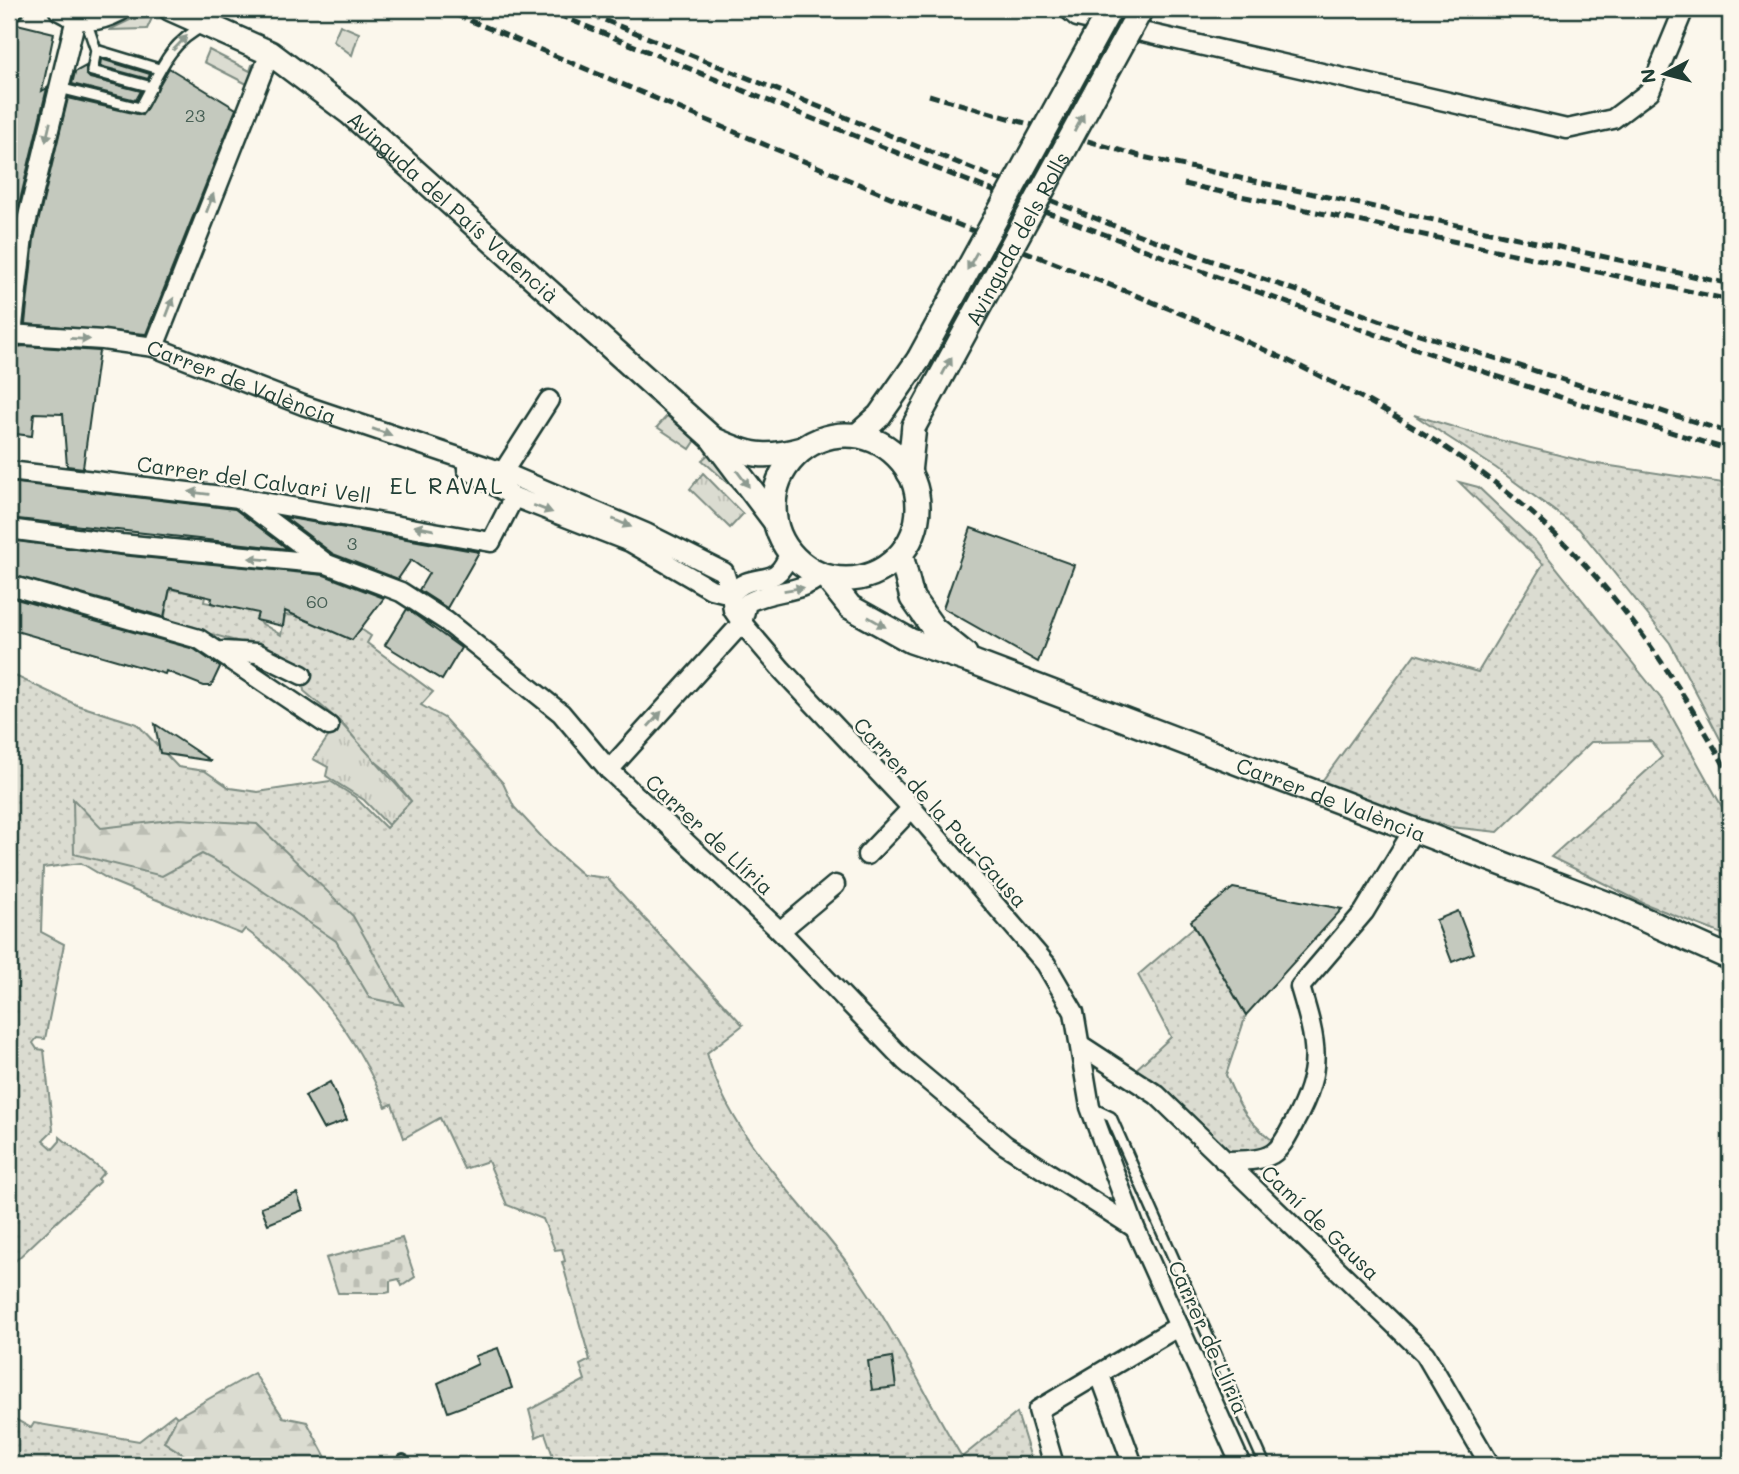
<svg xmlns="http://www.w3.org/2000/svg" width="1739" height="1474" viewBox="0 0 1739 1474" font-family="Mali,sans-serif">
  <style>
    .grass { fill: url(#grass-dots); stroke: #7d8c82; stroke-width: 2 }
    .forest { fill: url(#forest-firs); stroke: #7d8c82; stroke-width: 2 }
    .cemetery { fill: url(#cemetery-stones); stroke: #7d8c82; stroke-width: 2 }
    .park { fill: url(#park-tufts); stroke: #7d8c82; stroke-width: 2 }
    .garden { fill: #dbdcd1; stroke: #7d8c82; stroke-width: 2 }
    .building { fill: #c4c9be; stroke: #1f3d34; stroke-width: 2 }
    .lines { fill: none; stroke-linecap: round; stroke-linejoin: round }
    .lane-casing { stroke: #1f3d34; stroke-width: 14 }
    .street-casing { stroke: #1f3d34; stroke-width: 23 }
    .secondary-casing { stroke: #1f3d34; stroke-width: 28 }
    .lane { stroke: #fbf7ec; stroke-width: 9 }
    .street { stroke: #fbf7ec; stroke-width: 18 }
    .secondary { stroke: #fbf7ec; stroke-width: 23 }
    .rail { stroke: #1f3d34; stroke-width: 5; stroke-dasharray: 10 5; stroke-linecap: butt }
    .secondary-bridge-casing { stroke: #1f3d34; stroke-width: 28; stroke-linecap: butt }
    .secondary-bridge { stroke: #fbf7ec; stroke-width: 23 }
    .oneway { fill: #8d9a90 }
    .labels { text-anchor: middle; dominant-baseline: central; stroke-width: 5; stroke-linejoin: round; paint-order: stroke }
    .number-label { font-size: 18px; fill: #486056 }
    .street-label { font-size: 21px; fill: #1f3d34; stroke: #fbf7ec }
    .neighbourhood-label { font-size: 23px; letter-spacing: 2px; fill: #1f3d34; stroke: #fbf7ec }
  </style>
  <defs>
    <pattern id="grass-dots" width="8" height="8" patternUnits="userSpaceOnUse" patternTransform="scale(1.75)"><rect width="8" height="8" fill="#dbdcd1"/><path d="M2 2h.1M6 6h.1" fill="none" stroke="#bcbeb4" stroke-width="1.8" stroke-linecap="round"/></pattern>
    <pattern id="forest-firs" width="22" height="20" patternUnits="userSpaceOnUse" patternTransform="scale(1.75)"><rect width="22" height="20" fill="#dbdcd1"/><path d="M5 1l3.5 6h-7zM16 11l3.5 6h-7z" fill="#bcbeb4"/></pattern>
    <pattern id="cemetery-stones" width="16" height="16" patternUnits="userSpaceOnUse" patternTransform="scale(1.75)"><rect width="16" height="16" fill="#dbdcd1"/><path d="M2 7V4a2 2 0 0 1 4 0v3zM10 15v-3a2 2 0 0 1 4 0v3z" fill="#bcbeb4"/></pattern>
    <pattern id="park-tufts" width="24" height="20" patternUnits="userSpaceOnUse" patternTransform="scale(1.75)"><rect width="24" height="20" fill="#dbdcd1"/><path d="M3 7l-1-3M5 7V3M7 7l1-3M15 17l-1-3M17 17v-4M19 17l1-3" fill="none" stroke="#bcbeb4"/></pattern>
  </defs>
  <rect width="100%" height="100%" fill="#fbf7ec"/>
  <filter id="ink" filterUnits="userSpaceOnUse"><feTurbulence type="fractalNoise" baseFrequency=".0143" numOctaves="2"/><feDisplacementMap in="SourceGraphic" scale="14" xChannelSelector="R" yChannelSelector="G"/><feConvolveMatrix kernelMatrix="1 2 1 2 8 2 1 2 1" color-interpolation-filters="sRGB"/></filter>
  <g filter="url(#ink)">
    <g class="grass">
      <polygon points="1414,415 1483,436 1591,463 1730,484 1730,758 1670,643 1579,529 1496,468"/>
      <polygon points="1459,482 1478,487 1536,542 1663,701 1730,821 1730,937 1643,903 1551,857 1662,757 1651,741 1591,742 1498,832 1450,827 1317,788 1415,654 1478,672 1543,564"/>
      <path d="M 170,589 L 205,596 L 204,602 L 258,612 L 256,620 L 281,635 L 285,615 L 300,616 L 352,640 L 361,629 L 371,636 L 367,643 L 433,692 L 421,705 L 444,718 L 503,783 L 514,807 L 551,847 L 583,875 L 607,878 L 743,1025 L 707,1053 C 730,1139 800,1198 851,1268 C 894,1327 924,1395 962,1457 L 1017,1413 L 1033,1465 L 556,1465 L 545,1433 L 536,1437 L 529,1410 L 585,1380 L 580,1365 L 590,1360 L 562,1262 L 565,1261 L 562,1249 L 555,1250 L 543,1219 L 507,1205 L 488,1161 L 464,1169 L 440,1118 L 404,1138 L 392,1104 L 386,1107 C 354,1030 311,978 245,929 L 241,934 L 113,882 L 81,863 L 43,868 L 41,932 L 64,944 L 45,1039 L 37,1038 L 33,1043 L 37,1049 L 44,1050 L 53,1130 L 43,1140 L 53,1149 L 60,1141 L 60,1137 L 104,1172 L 98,1179 L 100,1181 L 9,1267 L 9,673 L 77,705 L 137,724 L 178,767 L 205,771 L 230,788 L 258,792 L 330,781 L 355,797 L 386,828 L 411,801 L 387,771 L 365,753 L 346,727 L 304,691 L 301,671 L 265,649 L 164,621 Z"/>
      <path d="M 1194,927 L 1246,1015 L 1226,1075 C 1241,1111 1248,1123 1280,1146 L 1224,1161 L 1134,1071 L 1171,1037 L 1138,975 Z"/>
      <polygon points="9,1406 15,1411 11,1417 31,1428 34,1423 139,1441 174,1414 177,1417 164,1442 194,1462 185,1465 9,1465"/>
    </g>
    <g class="forest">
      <polygon points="73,799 101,828 179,819 257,824 353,916 403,1005 370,998 336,941 229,868 202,854 162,876 74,854"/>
      <polygon points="254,1373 283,1417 307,1422 330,1465 193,1465 194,1461 164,1442 177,1417"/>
    </g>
    <polygon class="cemetery" points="402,1238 415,1277 402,1286 399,1279 390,1281 390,1292 386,1293 338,1293 326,1258"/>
    <g class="park">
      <polygon points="703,473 743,514 730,528 690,489"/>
      <polygon points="339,721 411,801 388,825 364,800 326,776 328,767 313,759"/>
    </g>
    <g class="garden">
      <polygon points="152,18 147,29 109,30 132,19"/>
      <polygon points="340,25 359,33 352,55 333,41"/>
      <polygon points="209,50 250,71 252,65 255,69 249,85 204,62"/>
      <polygon points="667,416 696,440 690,449 657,427"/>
      <polygon points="710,453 753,505 702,460"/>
    </g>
    <g class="building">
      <polygon points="9,22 54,33 42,91 47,88 12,234 9,262"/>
      <polygon points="101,59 150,74 148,79 100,66"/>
      <polygon points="86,66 86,74 90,78 141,91 136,100 72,84 75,72"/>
      <polygon points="169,68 236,109 146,334 25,324 34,239 68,98 142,115"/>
      <polygon points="24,346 99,351 83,468 67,466 63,414 34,413 32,436 9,433 9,348"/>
      <polygon points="9,482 235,509 288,549 9,518"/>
      <polygon points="284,517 479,552 447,608 419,590 429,573 411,560 398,579 333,554"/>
      <polygon points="971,528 1074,565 1038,662 943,608"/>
      <polygon points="9,540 120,555 324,575 384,598 352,640 285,611 283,626 256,620 258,613 211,603 212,598 170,588 164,617 9,574"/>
      <polygon points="9,597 194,649 220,667 211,686 204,686 166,671 165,674 9,629"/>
      <polygon points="407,609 461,648 442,680 385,645"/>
      <polygon points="155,724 211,761 160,753"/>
      <polygon points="1233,888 1342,909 1246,1015 1191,921"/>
      <polygon points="1458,911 1474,953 1452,962 1436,920"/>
      <polygon points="330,1082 347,1120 323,1129 305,1096"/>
      <polygon points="297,1193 303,1210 268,1224 261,1207"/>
      <polygon points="498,1348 512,1388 448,1412 438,1383 478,1364 475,1356"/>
      <polygon points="892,1357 896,1387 872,1390 868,1361"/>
    </g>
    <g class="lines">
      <g class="lane-casing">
        <g id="lane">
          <polyline points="86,21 96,50 92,71 152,87"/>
          <polyline points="96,50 159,69"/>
          <path d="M 59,88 L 140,108 C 160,73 166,45 204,26"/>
          <polyline points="1090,1107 1111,1117 1265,1465"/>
          <polyline points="403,1460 404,1465"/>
        </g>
      </g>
      <g class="street-casing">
        <g id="street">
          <polyline points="1068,9 1077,17 1567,129 1613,119 1650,91 1684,9"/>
          <polyline points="9,11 14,9"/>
          <path id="s1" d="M 9,334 L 103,340 L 154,347 L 303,405 L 503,472 L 646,533 L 724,572 L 731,594 L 711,589 L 630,542 L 514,497 L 467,469 L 467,462"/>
          <polyline points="12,334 23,237 76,18"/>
          <polyline points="154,347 270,53"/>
          <polyline points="9,471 239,498 491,542 514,497"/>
          <polyline points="503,472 549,400"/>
          <polyline points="239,498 327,564 401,592 446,621 561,713 609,770 780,931 905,1061 1005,1145 1135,1228"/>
          <polyline points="9,529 121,544 327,564"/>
          <path d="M 789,553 C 776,593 755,567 731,594 L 733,610 L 742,623 L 782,670 L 912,808 L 1046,964 L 1074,1012 L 1090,1107 L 1135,1228 L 1241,1465"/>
          <polyline points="9,585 199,639 329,726"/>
          <polyline points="223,651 257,653 302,675"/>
          <path d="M 609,770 L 742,623 L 747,603 C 772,589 799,594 819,577"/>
          <polyline points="867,855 912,808"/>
          <polyline points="780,931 835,885"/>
          <polyline points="1082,1046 1157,1095 1425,1354 1490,1465"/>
          <path d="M 1224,1161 C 1239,1160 1259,1162 1272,1154 C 1282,1148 1289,1132 1294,1123 C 1324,1068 1317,1044 1300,987 L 1364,912 L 1413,831"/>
          <polyline points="1100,1375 1133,1465"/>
          <polyline points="1054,1465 1038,1410 1179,1326"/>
        </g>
      </g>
      <g class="secondary-casing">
        <g id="secondary">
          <path d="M 61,9 C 82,22 98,20 119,9"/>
          <path id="s2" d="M 171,9 L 270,53 L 350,113 L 712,438 L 774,520"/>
          <circle cx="846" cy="507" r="72"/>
          <polyline points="858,435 879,416 919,359"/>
          <path d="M 715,440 C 750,456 765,459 802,449"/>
          <polyline points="909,473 914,426"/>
          <polyline points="901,555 912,598 934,629 965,654"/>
          <path id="s3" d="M 827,578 L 850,607 L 911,641 L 976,663 L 1616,907 L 1730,958"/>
        </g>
      </g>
      <use href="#lane" class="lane"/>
      <use href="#street" class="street"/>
      <use href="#secondary" class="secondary"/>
      <g class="rail">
        <path d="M 442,9 C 618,81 792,158 969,229 C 1167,310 1404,386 1560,539 C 1630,608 1684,690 1730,776"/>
        <path d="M 544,9 C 934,169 1325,330 1730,450"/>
        <polyline points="577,9 1117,227 1410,331 1730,433"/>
        <polyline points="929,95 1143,157 1730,284"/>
        <polyline points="1184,184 1730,300"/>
      </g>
      <g class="secondary-bridge-casing">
        <g id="secondary-bridge">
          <polyline points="919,359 1110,9"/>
          <path id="s4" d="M 914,426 L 1141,9"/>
        </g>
      </g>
      <use href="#secondary-bridge" class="secondary-bridge"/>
    </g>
    <defs><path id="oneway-solid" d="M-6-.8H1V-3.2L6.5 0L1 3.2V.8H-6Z" transform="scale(1.75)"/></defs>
    <g class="oneway">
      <use href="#oneway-solid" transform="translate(180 43) rotate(-46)"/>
      <use href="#oneway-solid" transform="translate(1079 123) rotate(-62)"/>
      <use href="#oneway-solid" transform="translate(48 132) rotate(103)"/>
      <use href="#oneway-solid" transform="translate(210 203) rotate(-69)"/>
      <use href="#oneway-solid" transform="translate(972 261) rotate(119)"/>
      <use href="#oneway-solid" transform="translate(170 307) rotate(-69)"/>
      <use href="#oneway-solid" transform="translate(80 339) rotate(3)"/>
      <use href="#oneway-solid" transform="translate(947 366) rotate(-62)"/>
      <use href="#oneway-solid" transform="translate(382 432) rotate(19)"/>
      <use href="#oneway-solid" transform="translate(743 479) rotate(53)"/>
      <use href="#oneway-solid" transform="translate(199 493) rotate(-173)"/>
      <use href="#oneway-solid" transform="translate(543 509) rotate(21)"/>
      <use href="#oneway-solid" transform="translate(622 523) rotate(23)"/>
      <use href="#oneway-solid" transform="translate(424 528) rotate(-169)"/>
      <use href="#oneway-solid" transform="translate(259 559) rotate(-175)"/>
      <use href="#oneway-solid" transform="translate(794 589) rotate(-9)"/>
      <use href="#oneway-solid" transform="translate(877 622) rotate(30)"/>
      <use href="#oneway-solid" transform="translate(655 719) rotate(-48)"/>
    </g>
  </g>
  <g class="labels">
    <g class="number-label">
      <text x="195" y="115">23</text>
      <text x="352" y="543">3</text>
      <text x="317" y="601">60</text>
    </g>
    <g class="street-label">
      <text stroke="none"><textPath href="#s2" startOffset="348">Avinguda del País Valencià</textPath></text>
      <text stroke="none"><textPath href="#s4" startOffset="214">Avinguda dels Rolls</textPath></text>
      <text stroke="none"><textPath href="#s1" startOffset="240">Carrer de València</textPath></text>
      <text transform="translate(254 479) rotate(8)">Carrer del Calvari Vell</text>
      <text stroke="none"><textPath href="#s3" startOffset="556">Carrer de València</textPath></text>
      <text transform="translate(941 812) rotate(48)">Carrer de la Pau-Gausa</text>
      <text transform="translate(710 834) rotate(43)">Carrer de Llíria</text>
      <text transform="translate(1321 1222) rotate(44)">Camí de Gausa</text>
      <text transform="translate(1209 1337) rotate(66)">Carrer de Llíria</text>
    </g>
    <g class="neighbourhood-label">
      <text x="447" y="485">EL RAVAL</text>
    </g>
  </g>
  <rect width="1739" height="1474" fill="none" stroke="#fbf7ec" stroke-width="35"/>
  <rect x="18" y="18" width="1704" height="1439" fill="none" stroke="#1f3d34" stroke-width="2.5" filter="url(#ink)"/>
  <g transform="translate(1665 74) rotate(263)" stroke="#fbf7ec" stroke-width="5" paint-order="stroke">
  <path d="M0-5L12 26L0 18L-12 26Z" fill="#1f3d34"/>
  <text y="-10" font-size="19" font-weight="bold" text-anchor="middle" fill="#1f3d34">N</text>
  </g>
</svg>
